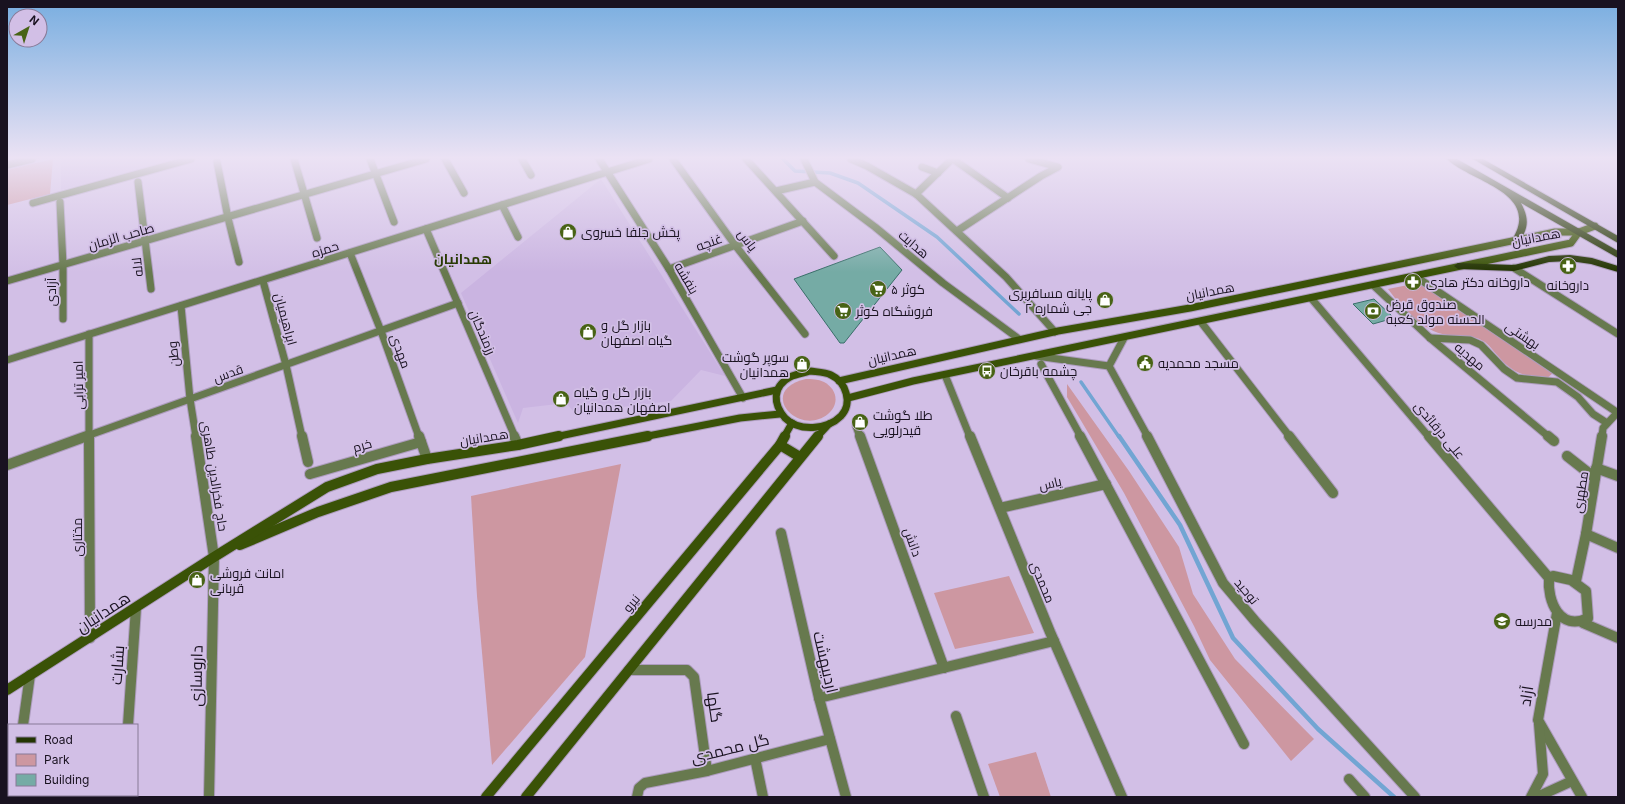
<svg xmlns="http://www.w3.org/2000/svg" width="1625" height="804" viewBox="0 0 1625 804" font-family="Inter,Cairo,sans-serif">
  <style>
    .built { fill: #cab4e1 }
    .green { fill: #cd97a1 }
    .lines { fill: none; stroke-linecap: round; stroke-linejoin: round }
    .stream-far1 { stroke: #72a5d3; stroke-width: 3.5 }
    .stream { stroke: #72a5d3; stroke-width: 4.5 }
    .building { fill: #75aba5; stroke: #396e69 }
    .minor-far1-casing { stroke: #ad9cbe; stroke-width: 9 }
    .minor-casing { stroke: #ad9cbe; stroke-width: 12 }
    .tertiary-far1-casing { stroke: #ad9cbe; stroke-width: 9 }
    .tertiary-casing { stroke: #ad9cbe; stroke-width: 12 }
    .secondary-far1-casing { stroke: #ad9cbe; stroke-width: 9 }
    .secondary-casing { stroke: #ad9cbe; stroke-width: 12 }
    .primary-casing { stroke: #ad9cbe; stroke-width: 2 }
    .minor-far1 { stroke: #67794e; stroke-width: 7 }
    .minor { stroke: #67794e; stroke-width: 10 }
    .tertiary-far1 { stroke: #67794e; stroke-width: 7 }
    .tertiary { stroke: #67794e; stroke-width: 10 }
    .secondary-far1 { stroke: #3a5207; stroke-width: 7 }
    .secondary { stroke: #3a5207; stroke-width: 10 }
    .primary { fill: #233402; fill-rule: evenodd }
    .labels { text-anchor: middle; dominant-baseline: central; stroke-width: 3.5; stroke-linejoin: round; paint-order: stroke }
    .poi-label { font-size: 13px; fill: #191220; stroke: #d2bfe6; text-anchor: start }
    .street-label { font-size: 13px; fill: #191220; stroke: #d2bfe6 }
    .neighbourhood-label { font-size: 14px; font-weight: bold; fill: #283a03; stroke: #d2bfe6 }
    .near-street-label { font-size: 16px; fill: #191220; stroke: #d2bfe6 }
  </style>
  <rect width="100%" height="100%" fill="#d2bfe6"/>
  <g class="built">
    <polygon points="61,159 168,159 169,161 61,190"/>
    <polygon points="601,179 725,376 701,370 671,401 575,413 566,403 523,408 518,423 461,293"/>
  </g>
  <g class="green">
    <polygon points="53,159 50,194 7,205 7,170"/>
    <path d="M 1418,283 L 1428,288 L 1553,373 L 1546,379 C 1524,376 1512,373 1498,356 C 1493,351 1489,344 1483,341 C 1472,334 1459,337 1447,335 C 1422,331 1402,308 1388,289 Z"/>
    <path d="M 806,379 C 812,379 818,379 824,382 C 837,389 840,404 828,414 C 798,438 756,390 806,379 Z"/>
    <polygon points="1067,384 1129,471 1179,547 1193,594 1235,659 1314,739 1291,761 1210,660 1194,626 1124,493 1067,397"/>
    <polygon points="621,464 585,657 492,765 477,596 471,496"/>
    <polygon points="1009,576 1034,633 955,649 934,593"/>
    <polygon points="1036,752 1051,797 1000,797 988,764"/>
  </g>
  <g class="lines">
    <g class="stream-far1">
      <polyline points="783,159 795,171 830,173 858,183 937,237 1019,314"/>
      <polyline points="1081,382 1119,437"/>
    </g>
    <polyline class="stream" points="1119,436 1180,525 1233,638 1318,729 1394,797"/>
  </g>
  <g class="building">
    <polygon points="880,247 902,270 844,343 840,343 794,279"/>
    <polygon points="1374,299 1394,318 1373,324 1353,304"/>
  </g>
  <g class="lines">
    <g class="minor-far1-casing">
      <g id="minor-far1">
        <polyline points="294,159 317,238"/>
        <polyline points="370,159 394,222"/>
        <polyline points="445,159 464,193"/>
        <polyline points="522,159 531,175"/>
        <polyline points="599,159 669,269 743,398"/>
        <polyline points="673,159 735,245 805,334"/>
        <polyline points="746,159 834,256"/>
        <polyline points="804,159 815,182 875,227 943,283 1019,339"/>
        <polyline points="851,159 867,166 916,194 1006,277 1055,332"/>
        <polyline points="953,159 1008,198"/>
        <polyline points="217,162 228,218 239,262"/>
        <polyline points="7,165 32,159"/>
        <polyline points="922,167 938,173"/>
        <polyline points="138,182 151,289"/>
        <polyline points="776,191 815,182"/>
        <polyline points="916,194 952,159"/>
        <polyline points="60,202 63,265 63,319"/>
        <polyline points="33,203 191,159"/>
        <polyline points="502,205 518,237"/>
        <polyline points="426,229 515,437"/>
        <polyline points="957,231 1041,176 1058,167 1029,159"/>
        <polyline points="350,253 381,331 419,437"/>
        <polyline points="1514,268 1618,334"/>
        <polyline points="669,269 803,221"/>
        <polyline points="1415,276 1618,413"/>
        <polyline points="263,281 286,365 302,437"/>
        <polyline points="1373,285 1430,338 1549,437"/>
        <polyline points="181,306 190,399 196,437"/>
        <polyline points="1201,322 1290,437"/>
        <polyline points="89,334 89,437"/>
        <polyline points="1430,338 1470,340 1481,345 1504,369 1517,378 1557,382 1578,397 1593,414 1607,423"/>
        <polyline points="1041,364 1081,437"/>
        <polyline points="856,426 860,437"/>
      </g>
    </g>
    <g class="minor-casing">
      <g id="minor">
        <polyline points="89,436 90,638"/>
        <polyline points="196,436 214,557"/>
        <polyline points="302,436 308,462"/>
        <polyline points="419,436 427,459"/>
        <polyline points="514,436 518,445"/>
        <polyline points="860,436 944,668"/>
        <polyline points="1080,436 1244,744"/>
        <polyline points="1289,436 1333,493"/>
        <polyline points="1548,436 1554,441"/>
        <polyline points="1567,456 1595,478"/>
        <polyline points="1596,468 1618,476"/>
        <polyline points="310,474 421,442"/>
        <polyline points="1000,508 1106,484"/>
        <polyline points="781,533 819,698 846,797"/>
        <polyline points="1586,534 1618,548"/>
        <polyline points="1583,623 1618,638"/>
        <polyline points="629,670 687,670 694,677 707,771"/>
        <polyline points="819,698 1054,641"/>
        <polyline points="956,716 984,797"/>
        <polyline points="23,725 30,675"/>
        <polyline points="128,725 136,608"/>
        <polyline points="755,758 763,797"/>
        <polyline points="14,795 14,797"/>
        <polyline points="637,797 639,788 645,783 707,771 830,739"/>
        <polyline points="1537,797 1572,781"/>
      </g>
    </g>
    <g class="tertiary-far1-casing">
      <g id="tertiary-far1">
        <polyline points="7,281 426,159"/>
        <polyline points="1311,298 1429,437"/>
        <polyline points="1124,338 1109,366 1148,437"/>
        <polyline points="1036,356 1109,366"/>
        <polyline points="7,360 649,159"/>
        <polyline points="945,375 970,437"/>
        <polyline points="84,437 458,303"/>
        <polyline points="1602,437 1603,428 1618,412"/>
      </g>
    </g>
    <g class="tertiary-casing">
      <g id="tertiary">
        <polyline points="970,436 1050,632 1122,797"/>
        <polyline points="1147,436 1223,583 1255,621 1415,797"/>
        <polyline points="1429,436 1549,578"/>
        <polyline points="7,465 87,436"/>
        <path d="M 1553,576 L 1571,580 L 1586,591 L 1588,618 C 1560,632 1547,601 1549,578 Z"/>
        <polyline points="1576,581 1586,534 1602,436"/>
        <polyline points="1557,613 1538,720 1582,797"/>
        <polyline points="1349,779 1365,797"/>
        <polyline points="209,797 214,557"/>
        <polyline points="1531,797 1543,774 1539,724"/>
      </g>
    </g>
    <g class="secondary-far1-casing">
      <g id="secondary-far1">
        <path d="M 810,371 C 817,372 825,372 831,375 C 846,382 853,403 841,416 C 827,430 799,432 785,418 C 773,404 772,387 790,377 C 796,374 804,373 810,371 Z"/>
        <polyline points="839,381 1058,331 1190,308 1555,232 1579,232 1595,226"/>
        <polyline points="848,398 913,381 1571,243 1579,232"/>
        <polyline points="555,437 777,390"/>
        <polyline points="643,437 740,418 780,414"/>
        <polyline points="784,437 792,423"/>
        <polyline points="817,437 829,424"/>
      </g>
    </g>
    <g class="secondary-casing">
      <g id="secondary">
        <polyline points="780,445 800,457"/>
        <polyline points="240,545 318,512 391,487 648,436"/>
        <polyline points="7,690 214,557 327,487 377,469 427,459 518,445 559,436"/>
        <polyline points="486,797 780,445 785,436"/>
        <polyline points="526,797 818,436"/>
      </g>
    </g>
    <g class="primary-casing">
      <g id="primary">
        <path d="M 1447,159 L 1457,159 L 1618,251 L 1618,258 L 1521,203 C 1529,218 1529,228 1519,242 L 1513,242 L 1512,240 C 1542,192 1470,182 1447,159 Z"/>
        <polygon points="1473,159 1483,159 1618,236 1618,243"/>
        <polygon points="1570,255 1592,258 1618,266 1618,272 1591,264 1570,261 1549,262 1514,271 1458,269 1454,266 1458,263 1514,265 1549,256"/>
      </g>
    </g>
    <use href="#minor-far1" class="minor-far1"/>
    <use href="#minor" class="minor"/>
    <use href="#tertiary-far1" class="tertiary-far1"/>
    <use href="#tertiary" class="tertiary"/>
    <use href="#secondary-far1" class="secondary-far1"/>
    <use href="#secondary" class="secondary"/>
    <use href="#primary" class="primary"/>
  </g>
  <linearGradient id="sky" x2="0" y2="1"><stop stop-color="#79aee0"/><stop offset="0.58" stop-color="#ebe2f4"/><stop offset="1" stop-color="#ebe2f4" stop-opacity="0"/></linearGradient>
  <rect width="1625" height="272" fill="url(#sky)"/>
  <defs>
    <g id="shop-disc" transform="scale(0.9)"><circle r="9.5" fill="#486315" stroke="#d2bfe6"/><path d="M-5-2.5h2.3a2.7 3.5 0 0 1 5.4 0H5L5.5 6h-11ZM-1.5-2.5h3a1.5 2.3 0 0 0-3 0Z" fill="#fff"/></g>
    <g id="pharmacy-disc" transform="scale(0.9)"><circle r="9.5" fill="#486315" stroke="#d2bfe6"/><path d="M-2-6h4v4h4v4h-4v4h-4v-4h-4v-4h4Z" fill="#fff"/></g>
    <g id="supermarket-disc" transform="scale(0.9)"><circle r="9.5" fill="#486315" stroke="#d2bfe6"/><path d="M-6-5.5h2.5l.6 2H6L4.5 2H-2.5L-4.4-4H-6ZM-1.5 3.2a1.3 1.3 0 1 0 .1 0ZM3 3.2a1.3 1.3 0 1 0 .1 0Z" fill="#fff"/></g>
    <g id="bank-disc" transform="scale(0.9)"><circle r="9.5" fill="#486315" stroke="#d2bfe6"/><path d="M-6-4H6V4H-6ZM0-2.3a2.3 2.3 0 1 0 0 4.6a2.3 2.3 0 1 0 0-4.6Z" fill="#fff"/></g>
    <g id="civic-disc" transform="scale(0.9)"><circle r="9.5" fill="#486315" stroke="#d2bfe6"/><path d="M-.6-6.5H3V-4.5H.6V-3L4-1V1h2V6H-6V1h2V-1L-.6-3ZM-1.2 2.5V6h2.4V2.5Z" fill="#fff"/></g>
    <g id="bus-disc" transform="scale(0.9)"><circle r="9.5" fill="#486315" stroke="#d2bfe6"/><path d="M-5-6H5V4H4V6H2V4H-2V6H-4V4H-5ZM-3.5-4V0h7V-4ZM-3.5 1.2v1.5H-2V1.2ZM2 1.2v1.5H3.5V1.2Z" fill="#fff"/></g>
    <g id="school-disc" transform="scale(0.9)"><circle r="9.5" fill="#486315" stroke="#d2bfe6"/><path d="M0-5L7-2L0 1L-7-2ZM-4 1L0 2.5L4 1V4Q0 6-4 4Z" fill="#fff"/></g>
  </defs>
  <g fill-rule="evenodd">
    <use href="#shop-disc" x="568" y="232"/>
    <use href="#pharmacy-disc" x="1568" y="266"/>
    <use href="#pharmacy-disc" x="1413" y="282"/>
    <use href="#supermarket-disc" x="878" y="289"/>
    <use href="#shop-disc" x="1105" y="300"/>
    <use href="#supermarket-disc" x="843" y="311"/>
    <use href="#bank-disc" x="1373" y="311"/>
    <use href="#shop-disc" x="588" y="332"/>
    <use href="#civic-disc" x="1145" y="363"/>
    <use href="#shop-disc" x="802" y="364"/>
    <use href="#bus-disc" x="987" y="371"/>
    <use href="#shop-disc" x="561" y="399"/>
    <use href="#shop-disc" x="860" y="422"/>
    <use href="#shop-disc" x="197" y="580"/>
    <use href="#school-disc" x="1502" y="621"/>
  </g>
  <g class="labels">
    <g class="poi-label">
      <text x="581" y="232">پخش جلفا خسروی</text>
      <text x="1426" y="282">داروخانه دکتر هادی</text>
      <text x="1568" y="285" text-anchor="middle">داروخانه</text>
      <text x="891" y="289">کوثر ۵</text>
      <text x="1092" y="293" text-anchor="end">پایانه مسافربری<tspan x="1092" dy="15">جی شماره ۲</tspan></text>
      <text x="1386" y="304">صندوق قرض<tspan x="1386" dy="15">الحسنه مولد کعبه</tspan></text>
      <text x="856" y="311">فروشگاه کوثر</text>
      <text x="601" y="325">بازار گل و<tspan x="601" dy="15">گیاه اصفهان</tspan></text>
      <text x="789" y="357" text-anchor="end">سوپر گوشت<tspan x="789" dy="15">همدانیان</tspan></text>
      <text x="1158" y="363">مسجد محمدیه</text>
      <text x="1000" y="371">چشمه باقرخان</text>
      <text x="574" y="392">بازار گل و گیاه<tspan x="574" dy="15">اصفهان همدانیان</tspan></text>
      <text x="873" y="415">طلا گوشت<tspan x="873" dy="15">قیدرلویی</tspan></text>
      <text x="210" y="573">امانت فروشی<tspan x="210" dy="15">قربانی</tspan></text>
      <text x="1515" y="621">مدرسه</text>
    </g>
    <g class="street-label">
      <text transform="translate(121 236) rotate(-16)">صاحب الزمان</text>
      <text transform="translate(1536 237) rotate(-11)">همدانیان</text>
      <text transform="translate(748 240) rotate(53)">یاس</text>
      <text transform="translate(709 242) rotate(-20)">غنچه</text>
      <text transform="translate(914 244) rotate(40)">هدایت</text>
      <text transform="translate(325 249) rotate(-17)">حمزه</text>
      <text transform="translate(137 267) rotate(-96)">لاله</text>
      <text transform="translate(687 278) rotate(60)">بنفشه</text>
      <text transform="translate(1210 291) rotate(-11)">همدانیان</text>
      <text transform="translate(51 292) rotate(-90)">آزادی</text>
      <text transform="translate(286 319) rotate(75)">ابراهیمیان</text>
      <text transform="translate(483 332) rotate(67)">رزمندگان</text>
      <text transform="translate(1523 335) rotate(34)">بهشتی</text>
      <text transform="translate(401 351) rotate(70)">مهدی</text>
      <text transform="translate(173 354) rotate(-96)">وطن</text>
      <text transform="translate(892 355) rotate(-13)">همدانیان</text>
      <text transform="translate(1470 356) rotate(40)">مهدیه</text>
      <text transform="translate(228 373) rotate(-20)">قدس</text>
      <text transform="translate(78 385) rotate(-91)">امیر ترابی</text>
      <text transform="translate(1440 430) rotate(50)">علی درقائدی</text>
      <text transform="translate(484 437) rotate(-9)">همدانیان</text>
      <text transform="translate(362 445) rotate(-16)">خرم</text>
      <text transform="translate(215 476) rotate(81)">حاج فخرالدین طاهری</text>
      <text transform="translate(1050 483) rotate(-13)">یاس</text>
      <text transform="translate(1580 492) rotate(-81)">مطهری</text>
      <text transform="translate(77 537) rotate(-90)">مختاری</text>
      <text transform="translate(913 542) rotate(70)">دانش</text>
      <text transform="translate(1043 582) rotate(68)">محمدی</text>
      <text transform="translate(1247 591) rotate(50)">توحید</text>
      <text transform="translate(631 603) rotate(-50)">نیرو</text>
    </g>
    <g class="neighbourhood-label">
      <text x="463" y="258">همدانیان</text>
    </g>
    <g class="near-street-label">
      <text transform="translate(103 612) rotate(-33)">همدانیان</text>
      <text transform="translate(826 662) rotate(77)">اردیبهشت</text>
      <text transform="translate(117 665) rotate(-86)">بشارت</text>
      <text transform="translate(196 676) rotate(-89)">داروسازی</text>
      <text transform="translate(1526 696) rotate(-81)">آزاد</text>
      <text transform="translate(715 707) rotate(82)">گلها</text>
      <text transform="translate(730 748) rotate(-14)">گل محمدی</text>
    </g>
  </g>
  <rect width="1625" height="804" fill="none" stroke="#191220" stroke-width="16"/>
  <rect x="8" y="724" width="130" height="72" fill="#d2bfe6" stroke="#887a97"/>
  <rect x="16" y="737" width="20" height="6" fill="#233402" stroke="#887a97"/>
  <text x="44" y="744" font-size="12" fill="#191220">Road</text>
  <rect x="16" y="754" width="20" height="12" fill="#cd97a1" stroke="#887a97"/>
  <text x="44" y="764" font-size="12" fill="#191220">Park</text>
  <rect x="16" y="774" width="20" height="12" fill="#75aba5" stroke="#887a97"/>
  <text x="44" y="784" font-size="12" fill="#191220">Building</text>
  <g transform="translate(28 28) rotate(39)"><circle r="19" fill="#d2bfe6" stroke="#887a97"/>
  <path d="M0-3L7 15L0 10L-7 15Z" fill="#486315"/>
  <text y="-6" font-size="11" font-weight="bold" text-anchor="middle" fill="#191220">N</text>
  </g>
</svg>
